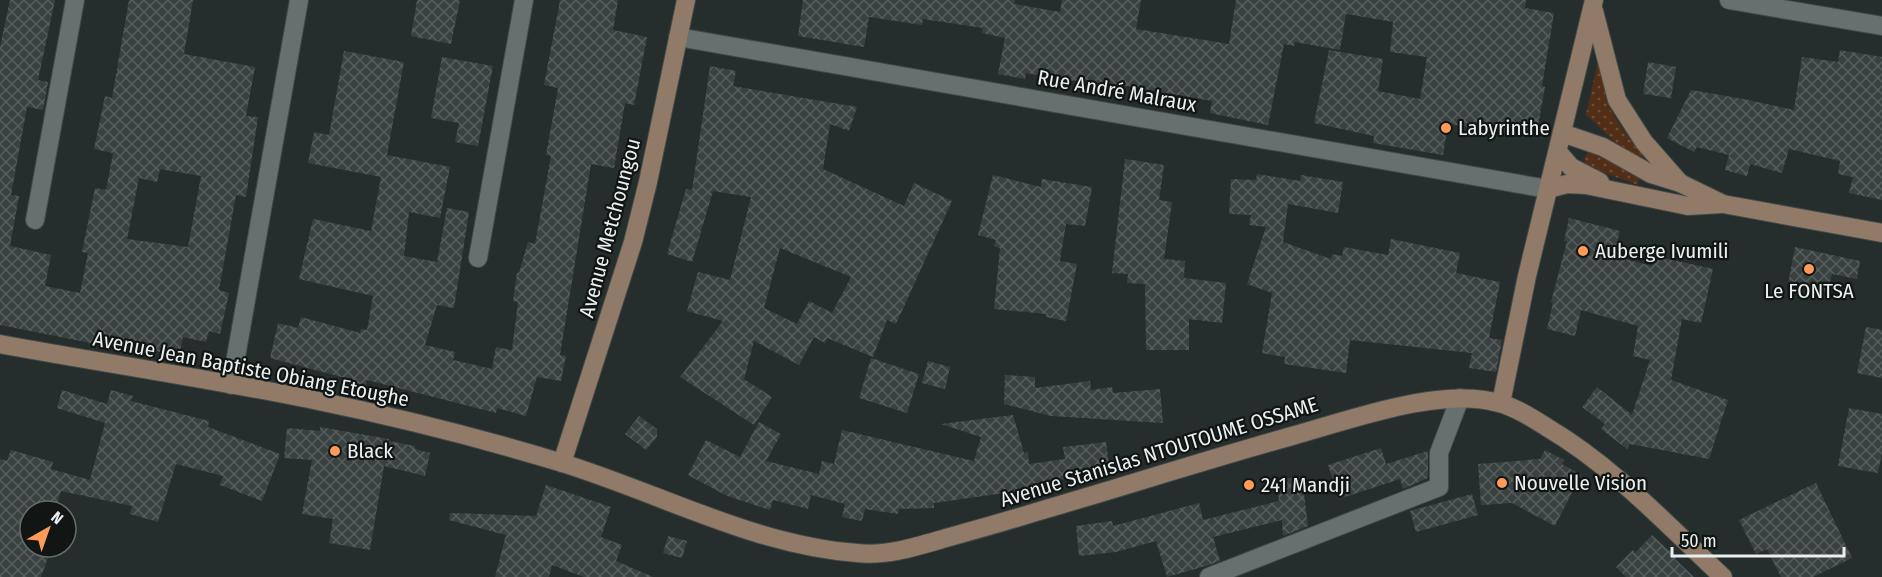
<svg xmlns="http://www.w3.org/2000/svg" width="1882" height="577" viewBox="0 0 1882 577" font-family="'Fira Sans Condensed',sans-serif">
  <style>
    .grass { fill: url(#grass-dots) }
    .building { fill: url(#building-cross-hatch); fill-rule: evenodd }
    .lines { fill: none; stroke-linecap: round; stroke-linejoin: round }
    .street-casing { stroke: #434a49; stroke-width: 20 }
    .secondary-casing { stroke: #434a49; stroke-width: 20 }
    .street { stroke: #66706e; stroke-width: 18 }
    .secondary { stroke: #917b68; stroke-width: 18 }
    .poi-dot { fill: #ff9b5a; stroke: #111514; stroke-width: 2 }
    .labels { text-anchor: middle; dominant-baseline: central; stroke-width: 4.5; stroke-linejoin: round; paint-order: stroke }
    .street-label { font-size: 21px; fill: #eaf0ef; stroke: #111514 }
    .poi-label { font-size: 21px; fill: #eaf0ef; stroke: #111514; text-anchor: start }
  </style>
  <defs>
    <pattern id="grass-dots" width="8" height="8" patternUnits="userSpaceOnUse" patternTransform="scale(1.5)"><rect width="8" height="8" fill="#522e17"/><path d="M2 2h.1M6 6h.1" fill="none" stroke="#6b4d39" stroke-width="1.8" stroke-linecap="round"/></pattern>
    <pattern id="building-cross-hatch" width="8" height="8" patternUnits="userSpaceOnUse" patternTransform="scale(1.5)"><rect width="8" height="8" fill="#394241"/><path d="M0 0l8 8M0 8l8-8" fill="none" stroke="#565e5d"/></pattern>
  </defs>
  <rect width="100%" height="100%" fill="#252e2c"/>
  <g class="grass">
    <path d="M 1598,61 L 1611,111 L 1621,127 L 1645,158 C 1622,154 1603,129 1586,115 Z"/>
    <polygon points="1589,151 1599,154 1639,176 1638,185 1591,168 1586,164 1584,158"/>
  </g>
  <g class="building">
    <path d="M 10,0 L 55,0 L 38,80 L 48,82 L 43,110 L 27,107 L 11,195 L 19,196 L 10,246 L 51,255 L 45,286 L 80,293 L 88,253 L 82,252 L 95,188 L 106,190 L 113,153 L 94,149 L 105,96 L 112,98 L 129,0 L 193,0 L 184,54 L 255,67 L 246,116 L 258,117 L 246,197 L 236,195 L 219,290 L 229,293 L 220,334 L 209,331 L 206,342 L 183,337 L 179,356 L 102,340 L 101,345 L 0,325 L 0,47 ZM 160,169 L 201,176 L 188,247 L 127,239 L 139,178 L 157,182 Z"/>
    <polygon points="417,0 460,0 451,44 411,36"/>
    <polygon points="560,0 618,0 613,30 647,37 634,105 625,103 614,168 591,164 560,355 566,356 561,381 537,377 526,416 497,408 496,413 367,380 365,390 347,386 349,379 270,358 278,323 298,328 301,317 360,333 361,329 367,330 373,296 299,279 313,219 371,231 381,177 308,163 314,132 329,135 344,51 404,62 387,155 450,167 440,218 409,212 404,256 437,262 447,208 469,212 454,308 437,305 425,345 455,352 453,360 492,369 496,347 512,350 518,302 513,301 517,272 519,273 528,242 535,244 551,156 546,155 558,88 544,85"/>
    <polygon points="803,0 1015,0 1014,4 1060,12 1062,0 1141,0 1136,29 1229,44 1236,0 1526,0 1525,8 1554,13 1542,86 1545,87 1536,137 1448,124 1443,155 1373,143 1374,136 1314,123 1329,50 1383,59 1378,91 1420,99 1427,57 1390,52 1393,22 1346,14 1340,50 1295,42 1294,46 1284,44 1268,125 1210,113 1212,101 1121,85 1121,89 1026,73 1025,79 998,74 1005,38 982,33 983,28 923,19 922,25 869,17 864,47 798,36"/>
    <polygon points="1840,50 1882,57 1882,200 1849,193 1853,177 1838,174 1840,161 1789,149 1782,173 1750,164 1747,176 1725,170 1729,155 1697,147 1694,152 1667,138 1691,90 1744,99 1794,110 1802,57 1838,62"/>
    <polygon points="442,57 493,66 478,146 455,142 459,123 431,118"/>
    <polygon points="1648,62 1676,67 1671,98 1643,94"/>
    <path d="M 710,66 L 736,71 L 733,86 L 857,107 L 849,131 L 830,124 L 823,169 L 904,206 L 914,183 L 952,201 L 896,324 L 887,320 L 873,357 L 827,338 L 825,343 L 814,337 L 799,365 L 754,341 L 744,379 L 772,397 L 754,425 L 680,377 L 723,321 L 687,311 L 698,272 L 730,280 L 751,197 L 713,191 L 692,262 L 667,254 L 686,189 L 692,190 ZM 780,248 L 851,277 L 832,313 L 809,301 L 797,324 L 764,308 Z"/>
    <polygon points="1125,159 1164,165 1159,200 1172,202 1164,259 1185,261 1184,278 1226,283 1222,323 1189,319 1189,350 1146,350 1145,284 1127,283 1128,274 1112,273"/>
    <polygon points="1257,174 1300,181 1301,175 1343,182 1338,213 1288,204 1283,242 1331,259 1332,254 1342,256 1344,247 1388,255 1391,239 1460,253 1456,273 1500,282 1489,338 1502,340 1496,372 1469,368 1472,353 1350,340 1346,373 1284,364 1285,357 1262,353 1272,293 1247,284 1266,227 1249,225 1251,215 1229,214 1231,179 1256,180"/>
    <polygon points="993,175 1041,187 1042,179 1092,187 1085,226 1066,224 1060,261 1077,264 1066,321 1046,317 1046,314 994,309 1000,248 994,246 996,240 978,235"/>
    <polygon points="1569,218 1620,231 1614,256 1652,266 1654,256 1713,269 1701,323 1682,319 1671,380 1728,400 1709,459 1630,444 1627,449 1601,429 1605,424 1582,407 1597,387 1632,415 1650,360 1633,356 1638,326 1581,310 1575,336 1547,329 1553,303 1551,302 1567,241 1564,241"/>
    <polygon points="1795,247 1860,261 1857,279 1832,274 1828,292 1788,284"/>
    <polygon points="1866,327 1882,330 1882,378 1857,373"/>
    <polygon points="871,358 919,374 907,413 859,398"/>
    <polygon points="928,361 950,367 945,389 922,383"/>
    <polygon points="1005,375 1035,377 1035,388 1090,381 1091,390 1112,387 1113,393 1160,389 1163,423 1051,416 1004,404"/>
    <polygon points="62,390 107,404 111,390 133,396 131,401 209,421 208,427 280,454 262,501 220,485 223,476 176,464 158,522 130,514 132,506 61,491 55,511 30,511 30,547 52,547 41,577 0,577 0,459 7,461 11,450 53,462 51,469 90,480 105,423 57,408"/>
    <polygon points="1849,408 1882,414 1882,452 1878,473 1838,466"/>
    <polygon points="1013,415 1024,453 1028,452 1029,464 1065,459 1063,447 1106,442 1110,471 1078,475 1078,477 1032,485 1033,489 934,503 934,508 899,509 898,514 865,509 862,521 842,517 845,504 811,495 808,509 773,500 770,510 727,496 688,475 706,440 740,457 759,422 781,434 766,461 819,474 822,461 834,464 842,430 974,461 981,437 941,424"/>
    <polygon points="639,416 657,429 657,437 646,450 625,434"/>
    <polygon points="320,427 389,439 389,441 415,446 415,449 430,453 425,476 384,466 370,550 329,543 333,519 302,514 312,460 284,458 287,428 320,431"/>
    <polygon points="1381,448 1386,464 1428,451 1428,478 1403,489 1400,479 1339,499 1328,465"/>
    <polygon points="1545,450 1564,460 1562,464 1581,475 1555,526 1512,503 1481,505 1478,464 1540,459"/>
    <polygon points="1302,477 1308,526 1283,536 1282,520 1213,537 1220,561 1206,566 1167,577 1156,541 1116,552 1079,556 1076,526 1112,521 1113,526 1199,503 1203,520 1279,501 1277,479"/>
    <polygon points="1816,483 1852,558 1813,577 1781,577 1767,549 1756,554 1739,520"/>
    <polygon points="546,485 611,507 601,537 622,545 616,561 653,577 584,577 552,565 549,577 495,577 506,535 449,520 450,513 536,516"/>
    <polygon points="1472,494 1478,515 1416,532 1410,511"/>
    <polygon points="1652,535 1676,557 1675,559 1694,577 1626,577 1616,567 1633,550 1635,553"/>
    <polygon points="668,536 687,541 682,558 663,553"/>
  </g>
  <g class="lines">
    <g class="street-casing">
      <g id="street">
        <polyline points="1729,0 1882,26"/>
        <polyline points="678,37 1548,189"/>
        <polyline points="35,220 75,0"/>
        <polyline points="478,258 524,0"/>
        <polyline points="231,385 299,0"/>
        <polyline points="1209,577 1439,487 1439,453 1460,398"/>
      </g>
    </g>
    <g class="secondary-casing">
      <g id="secondary">
        <polyline points="1594,11 1617,100 1644,142 1680,183"/>
        <polyline points="1562,133 1603,147 1651,174 1680,183 1723,204 1882,233"/>
        <polyline points="1558,152 1571,167 1600,182"/>
        <polyline points="1548,189 1567,184 1586,185 1688,206 1721,204"/>
        <path d="M 0,344 C 103,363 206,378 309,399 C 392,416 477,437 559,462 C 658,492 752,545 857,553 C 885,556 912,548 939,540 C 971,531 1004,522 1036,512 C 1122,487 1206,460 1292,436 C 1350,420 1441,386 1499,403 C 1517,408 1532,418 1548,428 C 1614,467 1667,525 1723,577"/>
        <polyline points="1501,403 1527,276 1594,0"/>
        <polyline points="562,463 633,242 648,182 686,0"/>
      </g>
    </g>
    <use href="#street" class="street"/>
    <use href="#secondary" class="secondary"/>
  </g>
  <g class="poi-dot">
    <circle cx="1446" cy="128" r="6"/>
    <circle cx="1583" cy="251" r="6"/>
    <circle cx="1809" cy="269" r="6"/>
    <circle cx="335" cy="451" r="6"/>
    <circle cx="1502" cy="483" r="6"/>
    <circle cx="1249" cy="485" r="6"/>
  </g>
  <g class="labels">
    <g class="street-label">
      <text transform="translate(1117 91) rotate(10)">Rue André Malraux</text>
      <text transform="translate(610 228) rotate(-75)">Avenue Metchoungou</text>
      <text transform="translate(251 369) rotate(11)">Avenue Jean Baptiste Obiang Etoughe</text>
      <text transform="translate(1159 452) rotate(-17)">Avenue Stanislas NTOUTOUME OSSAME</text>
    </g>
    <g class="poi-label">
      <text x="1458" y="128">Labyrinthe</text>
      <text x="1595" y="251">Auberge Ivumili</text>
      <text x="1809" y="291" text-anchor="middle">Le FONTSA</text>
      <text x="347" y="451">Black</text>
      <text x="1514" y="483">Nouvelle Vision</text>
      <text x="1261" y="485">241 Mandji</text>
    </g>
  </g>
  <g transform="translate(48 529) rotate(40)"><circle r="28" fill="#111514" stroke="#686d6c" stroke-width="1.5"/>
  <path d="M0-4.5L10 22L0 15L-10 22Z" fill="#ff9b5a"/>
  <text y="-9" font-size="16" font-weight="bold" text-anchor="middle" fill="#eaf0ef">N</text>
  </g>
  <path d="M1672 547v9h172v-9" fill="none" stroke="#eaf0ef" stroke-width="3"/>
  <text x="1681" y="547" font-size="18" fill="#eaf0ef" stroke="#111514" stroke-width="4.5" paint-order="stroke">50 m</text>
</svg>
